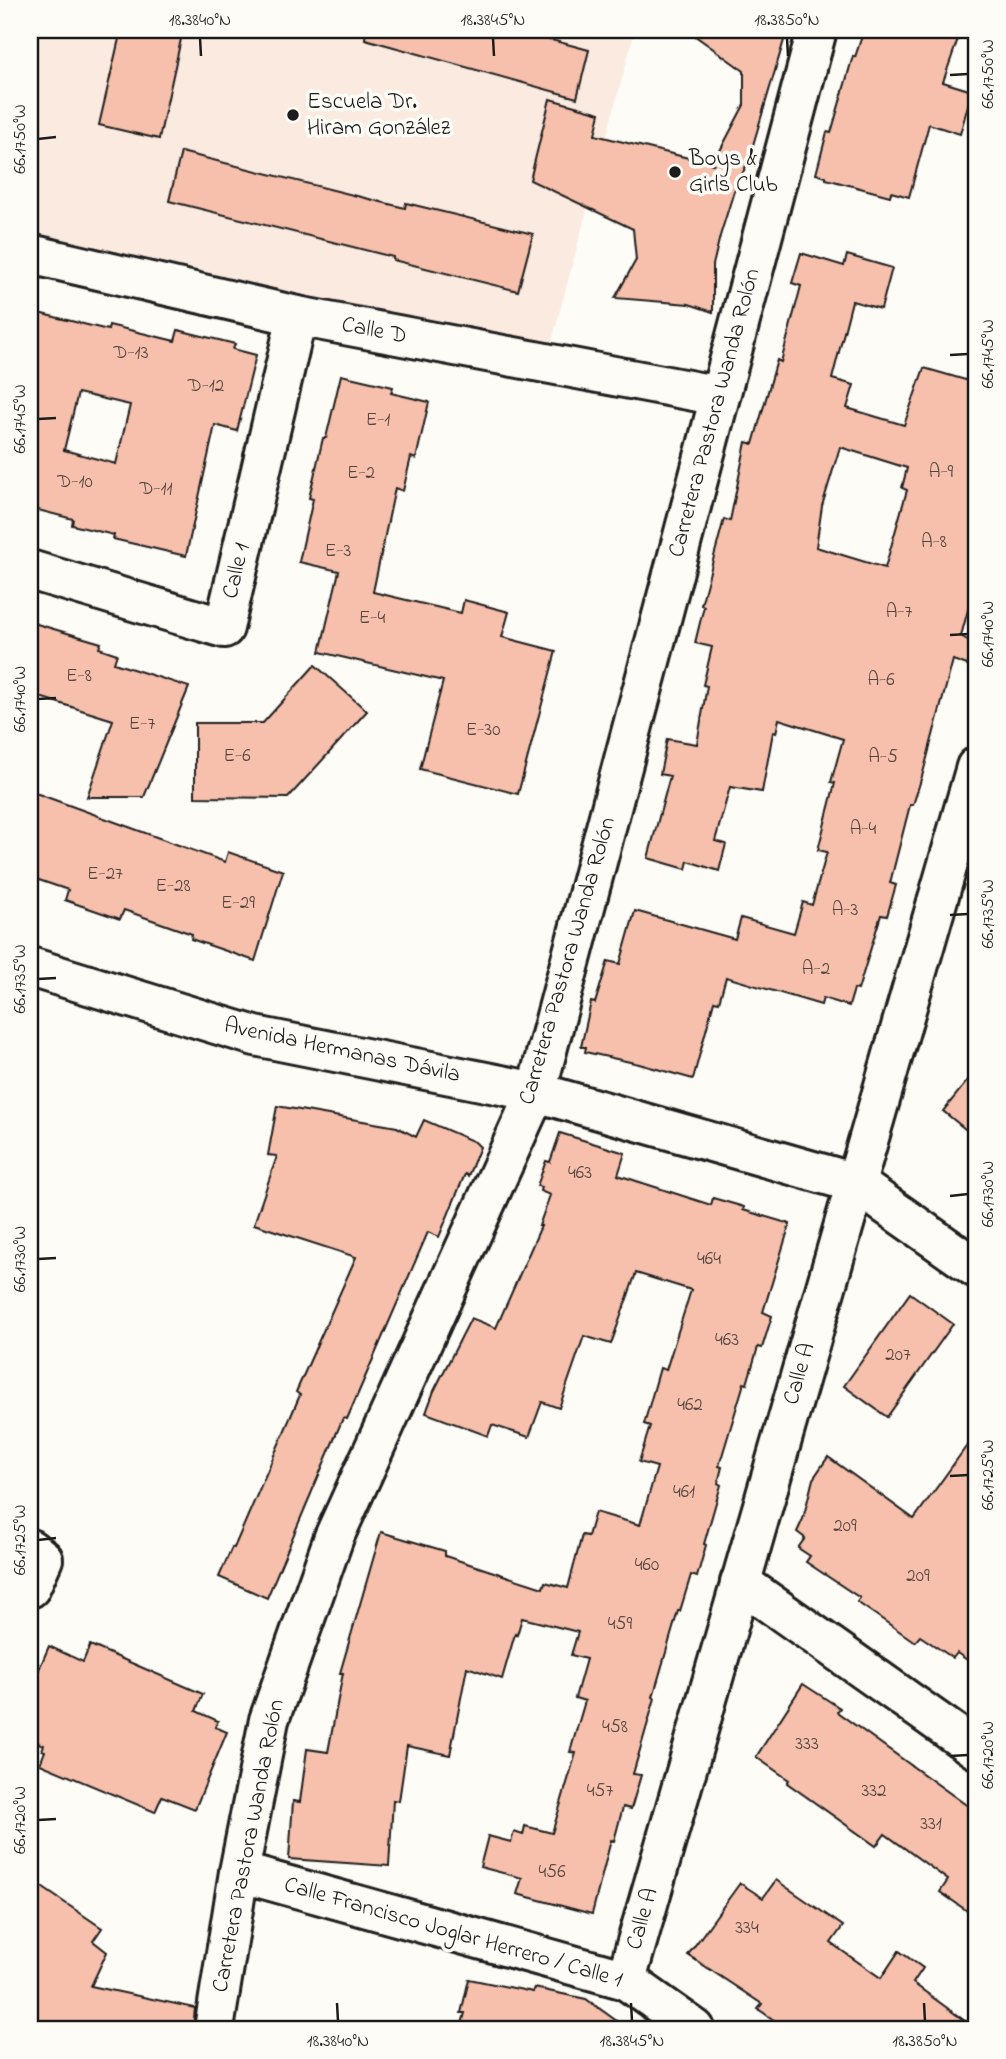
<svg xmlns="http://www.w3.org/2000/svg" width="1006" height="2059" viewBox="0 0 1006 2059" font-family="'Indie Flower',sans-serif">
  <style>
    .built { fill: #fbeae0 }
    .building { fill: #f7c0ac; stroke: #1c1c1c; stroke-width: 2; fill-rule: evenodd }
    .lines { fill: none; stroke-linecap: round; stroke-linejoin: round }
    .minor-casing { stroke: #1c1c1c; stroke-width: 44 }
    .tertiary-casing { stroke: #1c1c1c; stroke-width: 44 }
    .minor { stroke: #fdfcf7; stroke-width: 38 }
    .tertiary { stroke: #fdfcf7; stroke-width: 38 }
    .ticks { fill: none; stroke: #1c1c1c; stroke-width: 2.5 }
    .poi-dot { fill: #1c1c1c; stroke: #fdfcf7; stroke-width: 2.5 }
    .labels { text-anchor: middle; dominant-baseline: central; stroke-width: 7; stroke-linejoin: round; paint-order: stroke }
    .number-label { font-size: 19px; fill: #534540 }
    .poi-label { font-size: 23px; fill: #1c1c1c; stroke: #fdfcf7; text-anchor: start }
    .street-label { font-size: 23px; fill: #1c1c1c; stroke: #fdfcf7 }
    .neatline { fill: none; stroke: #1c1c1c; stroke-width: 2.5 }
    .ticks-label { font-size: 18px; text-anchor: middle; fill: #1c1c1c }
  </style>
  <rect width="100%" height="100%" fill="#fdfcf7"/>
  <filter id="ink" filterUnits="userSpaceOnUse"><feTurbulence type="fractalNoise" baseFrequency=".0143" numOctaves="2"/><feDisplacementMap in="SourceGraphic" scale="14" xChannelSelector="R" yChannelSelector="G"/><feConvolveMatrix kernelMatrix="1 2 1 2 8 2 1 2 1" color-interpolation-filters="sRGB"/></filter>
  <g filter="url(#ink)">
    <polygon class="built" points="30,30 635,30 543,374 30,260"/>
    <g class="building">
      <polygon points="121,30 183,30 159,139 99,125"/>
      <polygon points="366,30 514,30 589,50 577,98 365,39"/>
      <polygon points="687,30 787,30 748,162 734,191 720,236 713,265 713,312 689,304 615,298 636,260 633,229 530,180 550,99 600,113 595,135 713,164 744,105 744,71"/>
      <polygon points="864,30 961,30 943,82 972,91 960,134 929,124 909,197 891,192 890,196 826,179 826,177 816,174 827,132 831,133 853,56 855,57"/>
      <polygon points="181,152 405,208 406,203 533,234 518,291 393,260 393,257 169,201"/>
      <path d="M 801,253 L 844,266 L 847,255 L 892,268 L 881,309 L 852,301 L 832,379 L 854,385 L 847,408 L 904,425 L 924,368 L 976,383 L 976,580 L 961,636 L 976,645 L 976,668 L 953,660 L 923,773 L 913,805 L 910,805 L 890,883 L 896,885 L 887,916 L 881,915 L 858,990 L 854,989 L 849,1006 L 823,998 L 821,1005 L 726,977 L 719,1002 L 714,1001 L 693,1079 L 639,1064 L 585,1052 L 586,1047 L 581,1047 L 591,1002 L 595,1003 L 608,961 L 620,964 L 635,911 L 735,939 L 741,918 L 794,933 L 803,902 L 812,905 L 827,852 L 818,850 L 835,783 L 831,782 L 843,739 L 779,719 L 776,733 L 773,732 L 762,792 L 730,787 L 715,841 L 726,844 L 719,871 L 688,861 L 686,869 L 648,858 L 670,776 L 660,774 L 667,739 L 697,744 L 707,686 L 703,685 L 712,647 L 695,643 L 704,606 L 701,605 L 724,519 L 730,521 L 746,442 L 753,444 L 777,360 L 781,362 L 801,286 L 792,283 ZM 840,447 L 907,468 L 902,488 L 907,490 L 885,568 L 816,547 L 822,506 Z"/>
      <path d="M 30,311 L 108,330 L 109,325 L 175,341 L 178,330 L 235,344 L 233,349 L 256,355 L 237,431 L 215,425 L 186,556 L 113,539 L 114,535 L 72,525 L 73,519 L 30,508 ZM 78,393 L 130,405 L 116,464 L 64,450 Z"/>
      <polygon points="341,375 393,387 391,393 429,402 416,459 411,457 403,491 395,488 373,592 461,613 464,600 509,612 502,637 556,651 518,794 420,769 443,681 320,652 339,571 299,562 313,499 309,498 323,438 326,438"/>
      <polygon points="30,622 101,643 99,648 117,654 114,663 189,687 144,797 87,797 113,720 30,694"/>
      <polygon points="315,665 367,711 288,798 195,797 195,723 263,723"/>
      <polygon points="30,791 225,862 228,852 283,871 255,961 191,939 192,934 124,910 120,919 65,900 68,890 30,877"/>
      <polygon points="976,1070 976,1138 943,1111"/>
      <polygon points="277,1106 397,1127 416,1137 424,1120 475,1142 480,1147 468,1176 465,1174 439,1237 428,1232 347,1419 343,1418 267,1598 219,1577 232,1547 234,1548 300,1395 296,1392 356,1257 254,1224 277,1156 268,1155"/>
      <polygon points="560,1133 625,1153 618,1175 711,1205 713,1198 744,1207 743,1210 790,1224 763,1312 772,1316 762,1348 758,1347 747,1384 744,1383 719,1466 722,1467 718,1483 721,1485 704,1544 706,1545 697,1577 691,1575 680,1611 678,1611 653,1697 655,1698 633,1774 641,1775 631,1809 623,1807 614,1841 611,1840 592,1914 517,1894 522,1878 480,1867 488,1836 511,1842 514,1832 523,1835 525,1826 552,1833 576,1753 570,1752 585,1701 575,1698 586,1659 571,1655 578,1632 522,1618 517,1635 515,1634 502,1679 467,1667 450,1755 407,1746 399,1801 393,1800 389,1866 289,1859 293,1801 300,1802 307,1749 328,1752 343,1673 340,1673 381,1532 445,1551 445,1556 543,1588 545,1582 568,1588 582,1535 588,1536 595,1512 640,1525 657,1467 639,1462 650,1426 644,1424 660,1368 666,1370 691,1290 636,1273 611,1344 584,1336 559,1408 542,1402 529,1437 492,1425 488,1436 426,1413 434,1391 471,1318 496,1328 541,1226 539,1226 550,1195 540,1191 541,1187 537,1186 546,1161 550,1162"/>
      <polygon points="910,1293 953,1324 887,1417 844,1386"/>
      <polygon points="976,1433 976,1666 957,1653 953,1658 920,1636 915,1642 857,1602 860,1598 806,1562 810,1556 798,1548 805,1538 797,1532 803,1519 813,1479 828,1457 914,1519"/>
      <polygon points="90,1645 203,1694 196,1711 218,1721 215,1727 227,1732 195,1809 162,1796 155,1812 40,1764 45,1751 42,1750 44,1745 30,1740 30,1690 49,1646 83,1662"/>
      <polygon points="803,1684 840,1708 837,1712 976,1812 976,1917 940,1892 948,1880 885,1834 876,1846 787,1783 789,1780 756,1757"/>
      <polygon points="30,1879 102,1928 93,1941 107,1952 91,1986 195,2008 193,2029 41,2029 30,2022"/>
      <polygon points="776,1880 843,1926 831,1943 881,1978 899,1951 923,1968 913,1983 976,2029 787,2029 758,2009 762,2004 688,1955 740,1883 763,1898"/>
      <polygon points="469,1979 533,1992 534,1988 586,1999 628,2029 487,2029 462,2024 465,2013 461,2013"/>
    </g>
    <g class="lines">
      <g class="minor-casing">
        <g id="minor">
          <polyline points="30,254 297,316 720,396"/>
          <polyline points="30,570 224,628 297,316"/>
          <polyline points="30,1549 43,1559 30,1588"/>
          <polyline points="740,1582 976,1749"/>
          <polyline points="239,1872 626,1980 695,2029"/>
          <polyline points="626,1980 976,767"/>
        </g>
      </g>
      <g class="tertiary-casing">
        <g id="tertiary">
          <polyline points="30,967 255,1036 536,1092 855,1183 976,1268"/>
          <polyline points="214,2029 239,1872 269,1720 334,1537 536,1092 817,30"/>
        </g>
      </g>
      <use href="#minor" class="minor"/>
      <use href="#tertiary" class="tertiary"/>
    </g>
  </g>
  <path class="ticks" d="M 200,38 L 201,56M 493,38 L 494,56M 787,38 L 788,56M 950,75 L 968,74M 38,139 L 56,137M 950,355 L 968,354M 38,419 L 56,418M 950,635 L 968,634M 38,699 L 56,698M 950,915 L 968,914M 38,979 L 56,978M 950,1196 L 968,1194M 38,1259 L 56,1258M 950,1476 L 968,1475M 38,1540 L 56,1538M 950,1756 L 968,1755M 38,1820 L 56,1819M 337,2003 L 338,2021M 631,2003 L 632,2021M 924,2003 L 925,2021"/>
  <g class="poi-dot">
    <circle cx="293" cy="115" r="7"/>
    <circle cx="675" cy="172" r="7"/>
  </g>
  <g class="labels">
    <g class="number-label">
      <text x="131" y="353">D-13</text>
      <text x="206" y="386">D-12</text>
      <text x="378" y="420">E-1</text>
      <text x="941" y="472">A-9</text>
      <text x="361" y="473">E-2</text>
      <text x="75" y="482">D-10</text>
      <text x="156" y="489">D-11</text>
      <text x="934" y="542">A-8</text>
      <text x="338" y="551">E-3</text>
      <text x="899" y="612">A-7</text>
      <text x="372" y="618">E-4</text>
      <text x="79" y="676">E-8</text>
      <text x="881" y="680">A-6</text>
      <text x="142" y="724">E-7</text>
      <text x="483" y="730">E-30</text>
      <text x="237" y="756">E-6</text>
      <text x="883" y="757">A-5</text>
      <text x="863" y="829">A-4</text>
      <text x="105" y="874">E-27</text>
      <text x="173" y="886">E-28</text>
      <text x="238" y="903">E-29</text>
      <text x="845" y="910">A-3</text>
      <text x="816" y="969">A-2</text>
      <text x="580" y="1173">463</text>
      <text x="709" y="1259">464</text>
      <text x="727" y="1340">463</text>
      <text x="898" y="1355">207</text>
      <text x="690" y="1405">462</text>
      <text x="684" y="1492">461</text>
      <text x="845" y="1526">209</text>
      <text x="647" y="1565">460</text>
      <text x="918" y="1576">209</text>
      <text x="620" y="1624">459</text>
      <text x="615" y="1727">458</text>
      <text x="807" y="1744">333</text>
      <text x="600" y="1791">457</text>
      <text x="874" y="1791">332</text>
      <text x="931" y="1824">331</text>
      <text x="552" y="1872">456</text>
      <text x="747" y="1928">334</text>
    </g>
    <g class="poi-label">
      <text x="307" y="102">Escuela Dr.<tspan x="307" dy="26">Hiram González</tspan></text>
      <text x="689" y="159">Boys &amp;<tspan x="689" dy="26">Girls Club</tspan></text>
    </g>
    <g class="street-label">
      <text transform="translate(374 331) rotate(11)">Calle D</text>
      <text transform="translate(715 413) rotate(-75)">Carretera Pastora Wanda Rolón</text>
      <text transform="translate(237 571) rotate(-77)">Calle 1</text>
      <text transform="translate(568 961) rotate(-74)">Carretera Pastora Wanda Rolón</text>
      <text transform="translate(342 1051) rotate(12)">Avenida Hermanas Dávila</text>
      <text transform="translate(800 1374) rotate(-74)">Calle A</text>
      <text transform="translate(249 1846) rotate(-79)">Carretera Pastora Wanda Rolón</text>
      <text transform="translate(643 1919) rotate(-74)">Calle A</text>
      <text transform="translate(453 1933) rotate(16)">Calle Francisco Joglar Herrero / Calle 1</text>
    </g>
  </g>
  <rect width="1006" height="2059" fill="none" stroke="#fdfcf7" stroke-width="77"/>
  <rect x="38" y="38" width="930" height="1983" class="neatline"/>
  <g class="ticks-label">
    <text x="200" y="25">18.3840°N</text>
    <text x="493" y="25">18.3845°N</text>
    <text x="787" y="25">18.3850°N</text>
    <text transform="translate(987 74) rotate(-90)" y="6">66.1750°W</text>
    <text transform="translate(19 139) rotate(-90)" y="6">66.1750°W</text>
    <text transform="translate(987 354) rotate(-90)" y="6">66.1745°W</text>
    <text transform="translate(19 419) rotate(-90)" y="6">66.1745°W</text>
    <text transform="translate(987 634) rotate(-90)" y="6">66.1740°W</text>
    <text transform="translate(19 699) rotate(-90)" y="6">66.1740°W</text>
    <text transform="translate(987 914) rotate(-90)" y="6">66.1735°W</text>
    <text transform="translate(19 979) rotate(-90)" y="6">66.1735°W</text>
    <text transform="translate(987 1194) rotate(-90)" y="6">66.1730°W</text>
    <text transform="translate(19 1259) rotate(-90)" y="6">66.1730°W</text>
    <text transform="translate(987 1475) rotate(-90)" y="6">66.1725°W</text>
    <text transform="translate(19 1540) rotate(-90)" y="6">66.1725°W</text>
    <text transform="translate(987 1755) rotate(-90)" y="6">66.1720°W</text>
    <text transform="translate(19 1820) rotate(-90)" y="6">66.1720°W</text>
    <text x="338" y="2046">18.3840°N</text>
    <text x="632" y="2046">18.3845°N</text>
    <text x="925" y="2046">18.3850°N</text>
  </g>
</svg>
